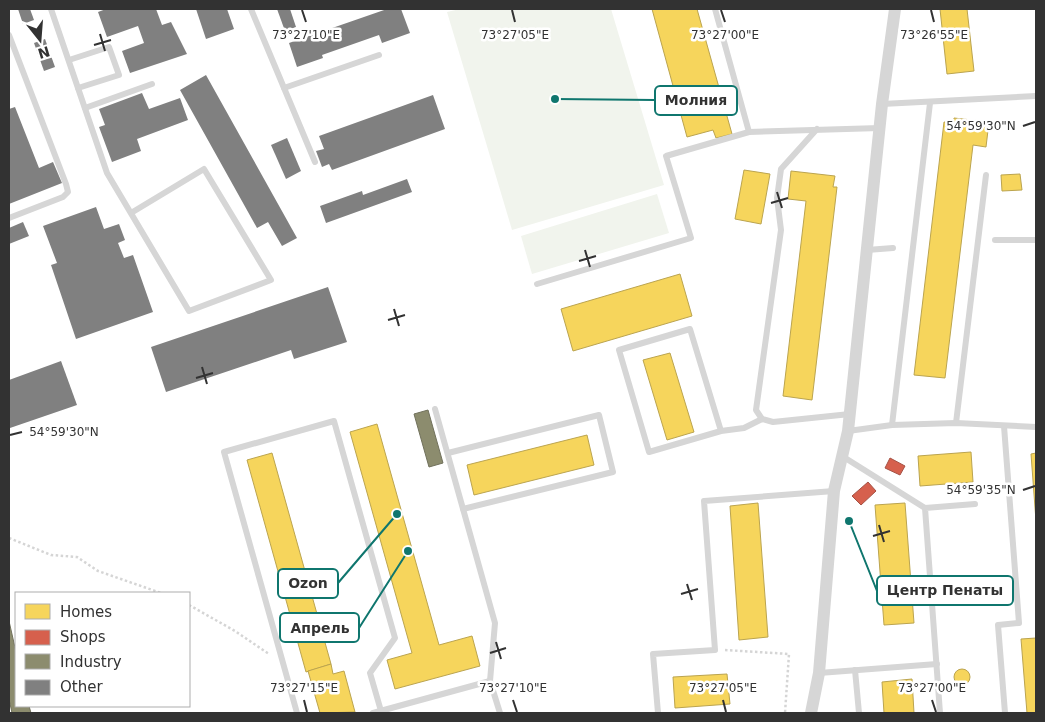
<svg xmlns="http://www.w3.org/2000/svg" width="1045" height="722" viewBox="0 0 1045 722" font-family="'DejaVu Sans',sans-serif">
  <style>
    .green { fill: #f1f4ed }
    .homes { fill: #f6d55c; stroke: #bba44f }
    .shops { fill: #d6604d; stroke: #a55245 }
    .industry { fill: #8c8c6e; stroke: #71715c }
    .building { fill: #808080 }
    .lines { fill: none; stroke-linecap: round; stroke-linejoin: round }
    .path { stroke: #d5d5d5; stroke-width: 2.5; stroke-dasharray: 2.5 2.5; stroke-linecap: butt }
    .lane { stroke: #d6d6d6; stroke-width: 6 }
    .street { stroke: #d6d6d6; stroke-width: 12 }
    .ticks { fill: none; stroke: #323232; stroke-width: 2 }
    .ticks-label { font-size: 12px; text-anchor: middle; fill: #323232; stroke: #fff; stroke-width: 5; stroke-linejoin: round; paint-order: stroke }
    .leader { fill: none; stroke: #0f766e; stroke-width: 2 }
    .callout-dot { fill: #0f766e; stroke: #fff; stroke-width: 2 }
    .callout { fill: #fff; stroke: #0f766e; stroke-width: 2 }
    .callout-label { font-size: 14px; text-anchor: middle; font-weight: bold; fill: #323232 }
  </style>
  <rect width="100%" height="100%" fill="#fff"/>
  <g class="green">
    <polygon points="460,9 611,9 664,185 512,230 447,12"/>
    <polygon points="657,194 669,233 532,274 521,236"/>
  </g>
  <g class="homes">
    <polygon points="652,9 697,9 732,134 716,138 713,130 687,137"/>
    <polygon points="940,9 967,9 974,71 947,74"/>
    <polygon points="954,118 989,122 986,147 973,145 945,378 914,375 944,122 953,123"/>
    <polygon points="744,170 770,174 761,224 735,219"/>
    <polygon points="791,171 835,176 833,187 837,187 812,400 783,396 806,201 788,199"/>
    <polygon points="1020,174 1022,190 1002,191 1001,175"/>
    <polygon points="680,274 692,316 573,351 561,309"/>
    <polygon points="670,353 694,432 667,440 643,360"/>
    <polygon points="377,424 439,645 472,636 480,666 395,689 387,660 412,653 350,432"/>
    <polygon points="587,435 594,465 474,495 467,465"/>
    <polygon points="971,452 973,482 920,486 918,456"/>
    <polygon points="272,453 331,664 306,672 247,460"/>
    <polygon points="1036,453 1036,521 1031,454"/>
    <polygon points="758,503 768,637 739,640 730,506"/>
    <polygon points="905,503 914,623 884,625 875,505"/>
    <polygon points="1036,638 1036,713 1027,713 1021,639"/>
    <polygon points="331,664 333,674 344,671 355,712 320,713 308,671"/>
    <circle cx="962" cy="677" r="8"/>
    <polygon points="727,674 730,704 675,708 673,677"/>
    <polygon points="912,679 914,713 884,713 882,682"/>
  </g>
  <g class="shops">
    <polygon points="890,458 905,466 900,475 885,468"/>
    <polygon points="868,482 876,491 861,505 852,496"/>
  </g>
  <g class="industry">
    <polygon points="428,410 443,463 429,467 414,414"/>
    <polygon points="9,621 16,652 16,706 29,706 31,713 12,713 9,699"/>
  </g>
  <g class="building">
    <polygon points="18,9 30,9 34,20 23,24"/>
    <polygon points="106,9 156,9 162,25 171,22 187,54 130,73 122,51 144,43 138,26 107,37 98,12"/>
    <polygon points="196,9 227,9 234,29 206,39"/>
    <polygon points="277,9 290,9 296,27 285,31"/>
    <polygon points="387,9 401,9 410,33 382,43 379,35 322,55 323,58 297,67 289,43"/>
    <polygon points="45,39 55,67 44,71 34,43"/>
    <polygon points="206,75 297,238 282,246 268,222 257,228 180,90"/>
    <polygon points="142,93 149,109 180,98 188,120 137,139 141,151 112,162 99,127 105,125 99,109"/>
    <polygon points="433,95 445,129 332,170 329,164 322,167 316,151 324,149 319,136"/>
    <polygon points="15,107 39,168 53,162 62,183 9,204 9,109"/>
    <polygon points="287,138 301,171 286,179 271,145"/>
    <polygon points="407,179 412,192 326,223 320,206 362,191 363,195"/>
    <polygon points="96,207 104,229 119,224 125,240 118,243 124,258 133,255 153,312 76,339 51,265 57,263 43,226"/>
    <polygon points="23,222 29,236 9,244 9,228"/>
    <polygon points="328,287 347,342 294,359 291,350 166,392 151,347"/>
    <polygon points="61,361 77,405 10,428 9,424 9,380"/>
  </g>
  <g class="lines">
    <g class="path">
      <polyline points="9,538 51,555 77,557 98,571 161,593"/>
      <polyline points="189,605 235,631 269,654"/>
      <polyline points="725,650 789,654 785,713"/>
    </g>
    <g class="lane">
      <polyline points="51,9 107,173 189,311 271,280 204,169 131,213"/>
      <polyline points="251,9 315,162"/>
      <polyline points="715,9 749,132 880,128"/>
      <polyline points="9,35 66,184 68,192 63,197 9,218"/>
      <polyline points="69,60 109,47 119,75 78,88"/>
      <polyline points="284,88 379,55"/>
      <polyline points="882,104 1036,96"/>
      <polyline points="85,108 152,84"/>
      <polyline points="817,129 781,169 777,198 781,230 756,410 762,419 773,422 850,414"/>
      <polyline points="995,240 1036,240"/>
      <polyline points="867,250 893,248"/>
      <polyline points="537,284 691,238 666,156 749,132"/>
      <polyline points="435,409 495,623 490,681 500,713"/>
      <polyline points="956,423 986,175"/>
      <polyline points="892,425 930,103"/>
      <polyline points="1004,426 1019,623 998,625 1005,713"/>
      <polyline points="721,431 690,329 619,350 649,452 721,431 744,428 762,419"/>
      <polyline points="848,431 892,425 956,423 1036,427"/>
      <polyline points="448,453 599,415 613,472 463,509"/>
      <polyline points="842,456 925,508"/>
      <polyline points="855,670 859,713"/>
      <polyline points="819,673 937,664"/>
      <polyline points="297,713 224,452 334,421 395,638 370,673 381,711"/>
      <polyline points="373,713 490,681"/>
      <polyline points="658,713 653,654 715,650 704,501 834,491"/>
      <polyline points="940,713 925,508 975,504"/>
    </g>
    <polyline class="street" points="811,713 819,673 834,491 848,431 882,104 895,9"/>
  </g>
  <path class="ticks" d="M 302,10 L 306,22M 512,10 L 515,22M 721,10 L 725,22M 931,10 L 934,22M 100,34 L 105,51M 94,45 L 111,40M 1023,126 L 1035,122M 777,192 L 782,208M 771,203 L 788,198M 585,250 L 590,267M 579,261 L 596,256M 394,309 L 399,326M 388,320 L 405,315M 202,367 L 207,384M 196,378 L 213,373M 10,435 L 22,432M 1023,490 L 1035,486M 879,525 L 884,542M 873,536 L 890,531M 687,584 L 692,600M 681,594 L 698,589M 496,642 L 501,659M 490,653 L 506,648M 304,700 L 307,712M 513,700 L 517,712M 723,700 L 726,712M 932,700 L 936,712"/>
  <g class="ticks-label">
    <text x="306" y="39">73°27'10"E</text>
    <text x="515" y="39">73°27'05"E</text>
    <text x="725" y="39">73°27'00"E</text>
    <text x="934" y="39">73°26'55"E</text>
    <text x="981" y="130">54°59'30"N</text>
    <text x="64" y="436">54°59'30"N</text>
    <text x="981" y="494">54°59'35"N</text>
    <text x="304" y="692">73°27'15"E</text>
    <text x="513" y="692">73°27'10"E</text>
    <text x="723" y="692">73°27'05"E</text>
    <text x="932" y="692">73°27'00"E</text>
  </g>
  <path class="leader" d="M555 99L655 100M397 514L338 583M849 521L877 591M408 551L359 628"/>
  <g class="callout-dot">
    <circle cx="555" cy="99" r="5"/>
    <circle cx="397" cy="514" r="5"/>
    <circle cx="849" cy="521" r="5"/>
    <circle cx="408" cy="551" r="5"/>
  </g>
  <g class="callout">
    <rect x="655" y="86" width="82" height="29" rx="5"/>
    <rect x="278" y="569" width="60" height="29" rx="5"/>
    <rect x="877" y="576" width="136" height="29" rx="5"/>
    <rect x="280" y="613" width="79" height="29" rx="5"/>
  </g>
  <g class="callout-label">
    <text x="696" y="105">Молния</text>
    <text x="308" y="588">Ozon</text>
    <text x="945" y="595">Центр Пенаты</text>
    <text x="320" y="633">Апрель</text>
  </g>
  <rect width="1045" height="722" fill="none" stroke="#323232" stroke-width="20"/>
  <rect x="15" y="592" width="175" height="115" fill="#ffffff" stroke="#adadad"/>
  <rect x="25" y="604" width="25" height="15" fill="#f6d55c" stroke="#adadad"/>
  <text x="60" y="617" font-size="15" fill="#323232">Homes</text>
  <rect x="25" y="630" width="25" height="15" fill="#d6604d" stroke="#adadad"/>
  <text x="60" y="642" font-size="15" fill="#323232">Shops</text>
  <rect x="25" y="654" width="25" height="15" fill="#8c8c6e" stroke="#adadad"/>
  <text x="60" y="667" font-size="15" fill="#323232">Industry</text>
  <rect x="25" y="680" width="25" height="15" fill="#808080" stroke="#adadad"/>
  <text x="60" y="692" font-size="15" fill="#323232">Other</text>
  <g transform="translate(40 40) rotate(163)" stroke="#ffffff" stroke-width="4" paint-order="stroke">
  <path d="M0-4L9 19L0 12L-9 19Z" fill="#323232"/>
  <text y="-8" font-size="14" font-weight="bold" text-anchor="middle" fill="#323232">N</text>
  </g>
</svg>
